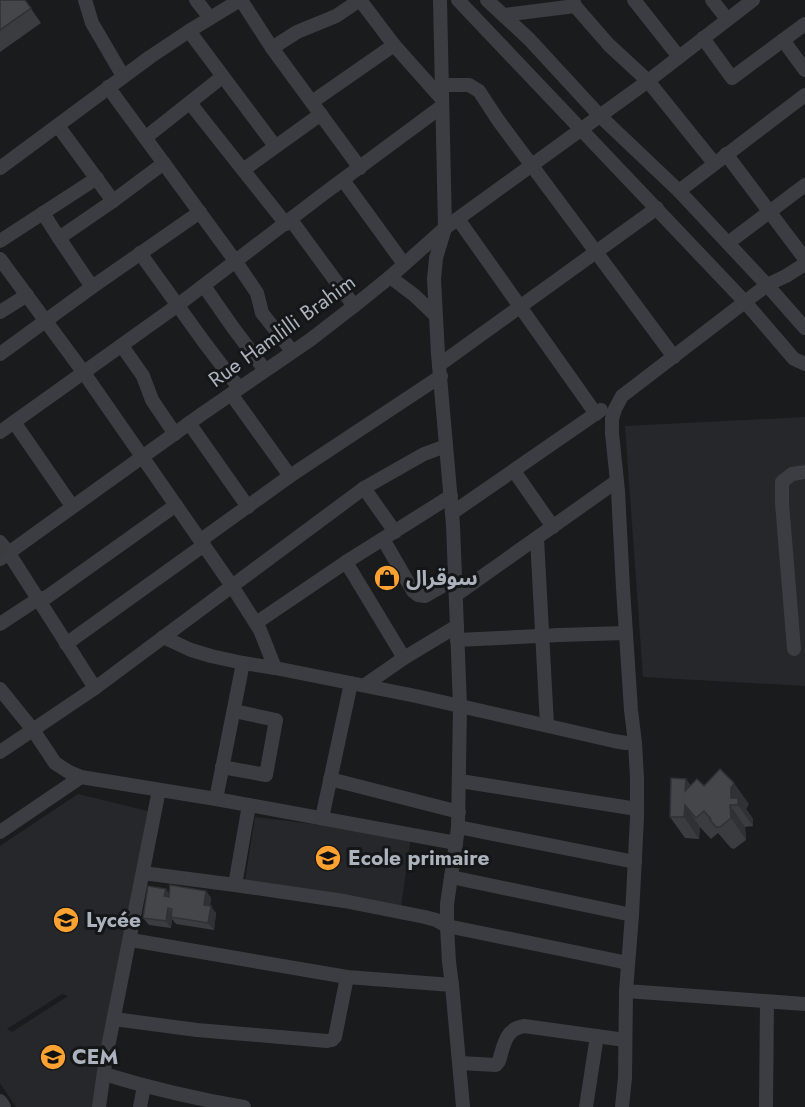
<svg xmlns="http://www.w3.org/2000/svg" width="805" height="1107" viewBox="0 0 805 1107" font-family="Jost,'Noto Sans Arabic',sans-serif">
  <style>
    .built { fill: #26272a; fill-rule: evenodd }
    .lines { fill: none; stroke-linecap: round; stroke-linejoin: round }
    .minor { stroke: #3b3d42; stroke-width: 14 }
    .wall { fill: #3a3c40 }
    .shaded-wall { fill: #303134 }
    .building { fill: #44464a; stroke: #303134; stroke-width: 1.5 }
    .labels { text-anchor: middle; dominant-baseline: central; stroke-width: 6; stroke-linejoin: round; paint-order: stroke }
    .street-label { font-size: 21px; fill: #acb3bd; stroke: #151618 }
    .poi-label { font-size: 21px; font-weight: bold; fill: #acb3bd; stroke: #151618; text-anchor: start }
  </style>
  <rect width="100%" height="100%" fill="#1a1b1d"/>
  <g class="built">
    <polygon points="805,417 805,686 643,677 625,426"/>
    <path d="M 78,794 L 152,812 L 96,1107 L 16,1107 L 0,1083 L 0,846 ZM 62,994 L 68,996 L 12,1032 L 7,1029 Z"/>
    <polygon points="255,817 411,836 401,907 245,880"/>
  </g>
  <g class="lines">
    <g class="minor">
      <polyline points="85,0 92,23 123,76"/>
      <polyline points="196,0 210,18"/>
      <polyline points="241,0 272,48 360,168"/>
      <polyline points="360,0 394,45 442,99"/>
      <polyline points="458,0 745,302 794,359 805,364"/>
      <polyline points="487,0 529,39 600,116 679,191 767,285 805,328"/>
      <polyline points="573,0 575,6 609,45 648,81 714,163"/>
      <polyline points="634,0 679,57"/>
      <polyline points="712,0 727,19"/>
      <polyline points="504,15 575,6"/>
      <polyline points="189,31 275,146"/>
      <polyline points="703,38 732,78 805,24"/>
      <polyline points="783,40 805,70"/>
      <polyline points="272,48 297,32 336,16 360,0"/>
      <polyline points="441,85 469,85 479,91 498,120 674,357"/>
      <polyline points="108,87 236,262 257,293 262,313 292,351"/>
      <polyline points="312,102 394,45"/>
      <polyline points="190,103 243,170"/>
      <polyline points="58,126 113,201 164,163"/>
      <polyline points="145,138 222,77"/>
      <polyline points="726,154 805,259"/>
      <polyline points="0,168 150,57 189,31 240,0"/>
      <polyline points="343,180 404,264"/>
      <polyline points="679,191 805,95"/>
      <polyline points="43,213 59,238 113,201"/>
      <polyline points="458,219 596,414"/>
      <polyline points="291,220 354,306"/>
      <polyline points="286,224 243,170 321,114"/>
      <polyline points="0,241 97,178"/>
      <polyline points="728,243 805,185"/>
      <polyline points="140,253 204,342 239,388"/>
      <polyline points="0,259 84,373 232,586 260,630 275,668"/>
      <polyline points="805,264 786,276 767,285 622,396 615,409 612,419 612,433 618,491 623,588 631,710 635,743 637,778 637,818 632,915 626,991 805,1004"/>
      <polyline points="390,277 414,295 435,315"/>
      <polyline points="204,286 234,329 265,370"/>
      <polyline points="92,287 200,212"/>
      <polyline points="0,312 27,295"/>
      <polyline points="122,346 143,376 152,400 175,434"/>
      <polyline points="0,354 92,287 59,238"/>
      <polyline points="439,365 657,208"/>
      <polyline points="231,394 290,476"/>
      <polyline points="14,422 72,506"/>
      <polyline points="189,423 248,507"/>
      <polyline points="0,432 178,305 322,195 441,107"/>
      <polyline points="514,471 553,527"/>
      <polyline points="452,513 601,410"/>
      <polyline points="395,532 364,488 424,454 446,446"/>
      <polyline points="537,538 547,725"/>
      <polyline points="383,539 413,591 418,595 425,596 455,579"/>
      <polyline points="201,540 290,476 441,376"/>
      <polyline points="0,542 8,552 95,688"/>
      <polyline points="0,559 202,414 310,340 354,306 390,277 445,228 648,81 753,0"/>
      <polyline points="456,595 617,481"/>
      <polyline points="256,623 346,562"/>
      <polyline points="0,624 38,599 47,597 176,505"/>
      <polyline points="163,637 191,650 211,656 243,663 275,668 416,696 614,741 626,743 635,743"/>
      <polyline points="457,640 559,635 626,633"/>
      <polyline points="66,644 204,545"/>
      <polyline points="794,649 782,503 782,482 792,474 805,472"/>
      <polyline points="404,658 346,562 451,496"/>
      <polyline points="365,685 404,658 457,626"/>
      <polyline points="0,689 33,730 55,763 69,772 81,777 216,799 456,843 458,827 460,706 453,525 438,354 434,279 436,258 445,228 440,0"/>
      <polyline points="0,752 95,688 364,488"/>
      <polyline points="222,767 266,775 276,720 234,711"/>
      <polyline points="330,779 459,812"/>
      <polyline points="460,781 637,809"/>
      <polyline points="216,799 243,663"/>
      <polyline points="322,818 351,683"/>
      <polyline points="458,827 635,862"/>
      <polyline points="0,832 81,777"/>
      <polyline points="456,843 447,904 447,926 449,962 452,985 463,1107"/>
      <polyline points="143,873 235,885 344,901 425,917 436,920 447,926 628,963"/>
      <polyline points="451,877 632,915"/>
      <polyline points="235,885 249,805"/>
      <polyline points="131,940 347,977 452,985"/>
      <polyline points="114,1019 197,1030 327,1041 332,1040 335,1037 347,977"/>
      <path d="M 460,1063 L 496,1065 L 499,1061 C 504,1045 505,1029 524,1026 L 625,1040"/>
      <path d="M 104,1074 C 150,1088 196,1099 244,1107"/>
      <polyline points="0,1101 4,1107"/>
      <polyline points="99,1107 106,1057 159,790"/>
      <polyline points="140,1107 144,1086"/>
      <polyline points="586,1107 597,1036"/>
      <polyline points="622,1107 625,1078 626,991"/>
      <polyline points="766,1107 767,1002"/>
    </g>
  </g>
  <g class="wall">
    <polygon points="0,0 25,0 41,23 0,52"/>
    <polygon points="0,541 8,552 0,559"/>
    <polygon points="686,779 691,786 704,786 749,804 746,809 753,819 753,826 745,827 746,840 734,849 731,848 718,833 711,839 700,827 699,839 685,838 670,817"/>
    <polygon points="206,891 211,898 210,906 216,913 214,930 176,924 172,919 171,928 149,925 143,918 169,894"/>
  </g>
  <g class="shaded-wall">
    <polygon points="686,779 701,800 685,791"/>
    <polygon points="734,783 749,804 746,809 753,819 753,826 738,805 731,798 731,788"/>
    <polygon points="685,805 700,827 699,839 684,817"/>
    <polygon points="730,805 745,827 746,840 731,818"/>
    <polygon points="166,889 171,896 170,903 164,896"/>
    <polygon points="206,891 211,898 209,912 204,905"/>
    <polygon points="211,906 216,913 214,930 208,923"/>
    <polygon points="168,908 173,915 171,917 172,919 171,928 166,921"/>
  </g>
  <g class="building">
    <polygon points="0,0 25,0 31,8 0,30"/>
    <polygon points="720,769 734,783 731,788 731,798 738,798 738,805 730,805 731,818 720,827 716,827 710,820 711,819 704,811 696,818 685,805 684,817 670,817 671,778 686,779 685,791 697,779 704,786"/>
    <polygon points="170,885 206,891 204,905 211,906 208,923 171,917 172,909 168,908 166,921 143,918 148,886 166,889 164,896 169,897"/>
  </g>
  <defs>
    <g id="shop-disc" transform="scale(1.35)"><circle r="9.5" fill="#fda132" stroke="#151618"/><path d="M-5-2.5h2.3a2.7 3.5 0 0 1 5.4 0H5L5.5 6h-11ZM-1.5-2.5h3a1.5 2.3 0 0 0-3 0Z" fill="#111"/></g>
    <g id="school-disc" transform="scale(1.35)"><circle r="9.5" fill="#fda132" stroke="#151618"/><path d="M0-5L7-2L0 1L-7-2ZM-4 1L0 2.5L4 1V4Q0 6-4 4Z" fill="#111"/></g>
  </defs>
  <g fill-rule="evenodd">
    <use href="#shop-disc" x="387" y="578"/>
    <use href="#school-disc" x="328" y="858"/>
    <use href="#school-disc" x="66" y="920"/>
    <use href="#school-disc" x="53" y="1057"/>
  </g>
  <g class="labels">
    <g class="street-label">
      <text transform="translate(282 331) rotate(-36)">Rue Hamlilli Brahim</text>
    </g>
    <g class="poi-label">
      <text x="406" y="578">سوقرال</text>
      <text x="348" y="858">Ecole primaire</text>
      <text x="86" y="920">Lycée</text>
      <text x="72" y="1057">CEM</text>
    </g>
  </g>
</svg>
